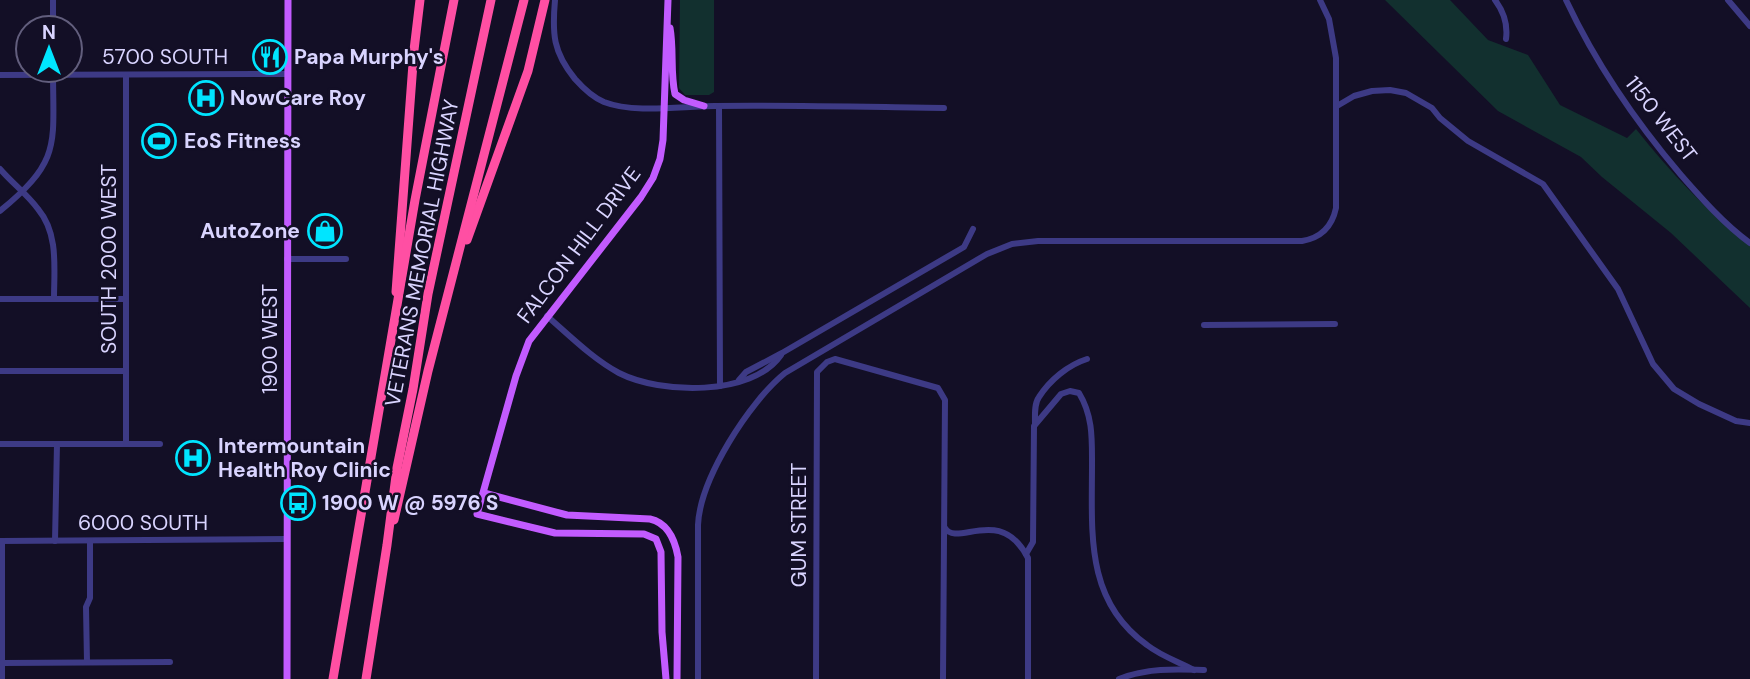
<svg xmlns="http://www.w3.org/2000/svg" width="1750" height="679" viewBox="0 0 1750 679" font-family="'DM Sans',sans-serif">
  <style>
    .green { fill: #12302f }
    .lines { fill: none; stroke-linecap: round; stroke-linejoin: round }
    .minor { stroke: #3d3a85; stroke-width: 6 }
    .major { stroke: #c25bff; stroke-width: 7 }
    .highway { stroke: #ff4fa3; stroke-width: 9 }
    .labels { text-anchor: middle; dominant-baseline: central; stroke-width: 5; stroke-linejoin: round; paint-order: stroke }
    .street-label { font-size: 21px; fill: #d9d4ff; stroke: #130f26 }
    .poi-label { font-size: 21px; font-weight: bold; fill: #d9d4ff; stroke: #130f26; text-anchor: start }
  </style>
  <rect width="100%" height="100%" fill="#130f26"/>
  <g class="green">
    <polygon points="680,0 714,0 714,92 709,95 685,95 679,88"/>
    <path d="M 1385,0 L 1450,0 L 1488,40 L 1528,55 L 1560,105 L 1627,138 L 1636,129 C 1670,172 1707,211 1750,246 L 1750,308 L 1671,233 L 1602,177 L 1581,157 L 1498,111 Z"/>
  </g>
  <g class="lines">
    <g class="minor">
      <polyline points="53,0 53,28"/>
      <path d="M 555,0 C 552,34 553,52 575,79 C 583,88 592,97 604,102 C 635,114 682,106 715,106 C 791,105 867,107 944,108"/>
      <path d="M 1495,0 C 1504,12 1508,24 1506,39"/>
      <path d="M 1566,0 C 1596,64 1635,121 1681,175 C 1702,199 1724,224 1750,243"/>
      <polyline points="1728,0 1750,26"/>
      <polyline points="0,75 287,74"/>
      <polyline points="719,106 720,386"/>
      <polyline points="1337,106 1354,96 1372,91 1390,90 1406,93 1432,108 1440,118 1468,141 1543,184 1618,289 1653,364 1674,389 1699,404 1736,421 1750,423"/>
      <path d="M 0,169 C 12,183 27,194 38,209 C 59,234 54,269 54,299"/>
      <path d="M 0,211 C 62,160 53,145 53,70"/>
      <polyline points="287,259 346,259"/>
      <polyline points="0,299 126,299"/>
      <path d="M 547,316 C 570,336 593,359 619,373 C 660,394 752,397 781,355"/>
      <polyline points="1204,325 1335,324"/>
      <polyline points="0,371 126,371"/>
      <polyline points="739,380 746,372 782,353 964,247 973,229"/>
      <path d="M 1035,424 C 1035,415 1034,404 1039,397 C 1050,380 1068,365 1087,359"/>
      <polyline points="0,444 160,444"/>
      <polyline points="126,444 126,75"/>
      <path d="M 945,528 C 957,548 1000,504 1028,558 L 1028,679"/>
      <polyline points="0,541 287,539"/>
      <polyline points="2,541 2,679"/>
      <polyline points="55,541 57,444"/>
      <path d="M 1026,554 L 1033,542 L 1034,426 L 1061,394 L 1070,391 L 1079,393 C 1093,416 1092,439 1092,465 C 1092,533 1085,601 1147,645 C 1161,656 1179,662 1194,670"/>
      <polyline points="87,662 86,607 90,598 90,541"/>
      <polyline points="2,663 170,662"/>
      <path d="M 698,679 L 698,525 C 700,479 749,402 785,373 L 987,254 L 1012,244 L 1038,241 L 1302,241 C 1320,238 1332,227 1336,208 L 1336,58 L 1329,19 L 1320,0"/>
      <polyline points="816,679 817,372 827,362 835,359 938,388 945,400 943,679"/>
      <path d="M 1119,679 C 1147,668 1174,669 1204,670"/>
    </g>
    <g class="major">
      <path d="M 670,28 C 674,50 670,72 675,94 L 684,100 L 704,106"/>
      <path d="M 484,493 L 567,515 L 650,519 C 668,523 675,540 678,557 L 677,679"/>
      <polyline points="287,679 288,0"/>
      <polyline points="666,679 662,632 661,552 656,539 644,534 555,533 477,514 516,376 529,341 641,197 653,178 660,159 663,140 668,0"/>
    </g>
    <g class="highway">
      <polyline points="467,240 528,71 545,0"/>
      <polyline points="396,292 414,50 420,0"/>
      <polyline points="394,520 428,371 524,0"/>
      <polyline points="333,679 415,200 454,0"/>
      <polyline points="366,679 387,545 397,468 413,389 428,294 491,0"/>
    </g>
  </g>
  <defs>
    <g id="restaurant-ring" transform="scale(1.75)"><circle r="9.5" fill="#130f26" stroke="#00e5ff" stroke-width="1.5"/><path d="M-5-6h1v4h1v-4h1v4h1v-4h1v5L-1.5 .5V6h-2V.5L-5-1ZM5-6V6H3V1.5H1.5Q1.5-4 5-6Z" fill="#00e5ff"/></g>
    <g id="hospital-ring" transform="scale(1.75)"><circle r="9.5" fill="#130f26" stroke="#00e5ff" stroke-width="1.5"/><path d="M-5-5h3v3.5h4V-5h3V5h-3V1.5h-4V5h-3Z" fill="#00e5ff"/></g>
    <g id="stadium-ring" transform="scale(1.75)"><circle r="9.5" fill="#130f26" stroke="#00e5ff" stroke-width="1.5"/><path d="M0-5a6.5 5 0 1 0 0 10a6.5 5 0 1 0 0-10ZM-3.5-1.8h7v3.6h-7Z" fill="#00e5ff"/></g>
    <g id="shop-ring" transform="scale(1.75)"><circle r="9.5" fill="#130f26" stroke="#00e5ff" stroke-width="1.5"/><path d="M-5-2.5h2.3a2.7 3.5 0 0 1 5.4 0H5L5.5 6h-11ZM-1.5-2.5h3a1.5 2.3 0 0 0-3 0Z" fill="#00e5ff"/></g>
    <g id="bus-ring" transform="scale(1.75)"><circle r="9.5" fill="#130f26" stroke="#00e5ff" stroke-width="1.5"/><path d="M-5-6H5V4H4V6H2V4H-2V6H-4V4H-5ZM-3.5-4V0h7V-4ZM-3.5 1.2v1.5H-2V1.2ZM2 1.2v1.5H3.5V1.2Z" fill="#00e5ff"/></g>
  </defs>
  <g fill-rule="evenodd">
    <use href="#restaurant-ring" x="270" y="57"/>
    <use href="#hospital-ring" x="206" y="98"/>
    <use href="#stadium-ring" x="159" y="141"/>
    <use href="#shop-ring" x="325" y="231"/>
    <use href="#hospital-ring" x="193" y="458"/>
    <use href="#bus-ring" x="298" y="503"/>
  </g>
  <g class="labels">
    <g class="street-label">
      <text x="165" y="57">5700 SOUTH</text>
      <text transform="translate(1661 119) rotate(52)">1150 WEST</text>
      <text transform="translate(579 245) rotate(-53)">FALCON HILL DRIVE</text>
      <text transform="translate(422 253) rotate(-79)">VETERANS MEMORIAL HIGHWAY</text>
      <text transform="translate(109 259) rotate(-90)">SOUTH 2000 WEST</text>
      <text transform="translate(270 339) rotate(-90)">1900 WEST</text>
      <text x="143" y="523">6000 SOUTH</text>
      <text transform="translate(799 525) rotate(-90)">GUM STREET</text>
    </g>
    <g class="poi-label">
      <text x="294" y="57">Papa Murphy's</text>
      <text x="230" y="98">NowCare Roy</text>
      <text x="184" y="141">EoS Fitness</text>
      <text x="300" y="231" text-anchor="end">AutoZone</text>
      <text x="218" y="446">Intermountain<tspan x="218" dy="24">Health Roy Clinic</tspan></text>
      <text x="322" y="503">1900 W @ 5976 S</text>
    </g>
  </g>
  <g transform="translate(49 49)"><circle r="33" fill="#130f26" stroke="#625e7d" stroke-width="2"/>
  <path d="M0-5L12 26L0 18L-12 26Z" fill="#00e5ff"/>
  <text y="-10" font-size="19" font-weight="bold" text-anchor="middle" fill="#d9d4ff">N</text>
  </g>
</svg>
